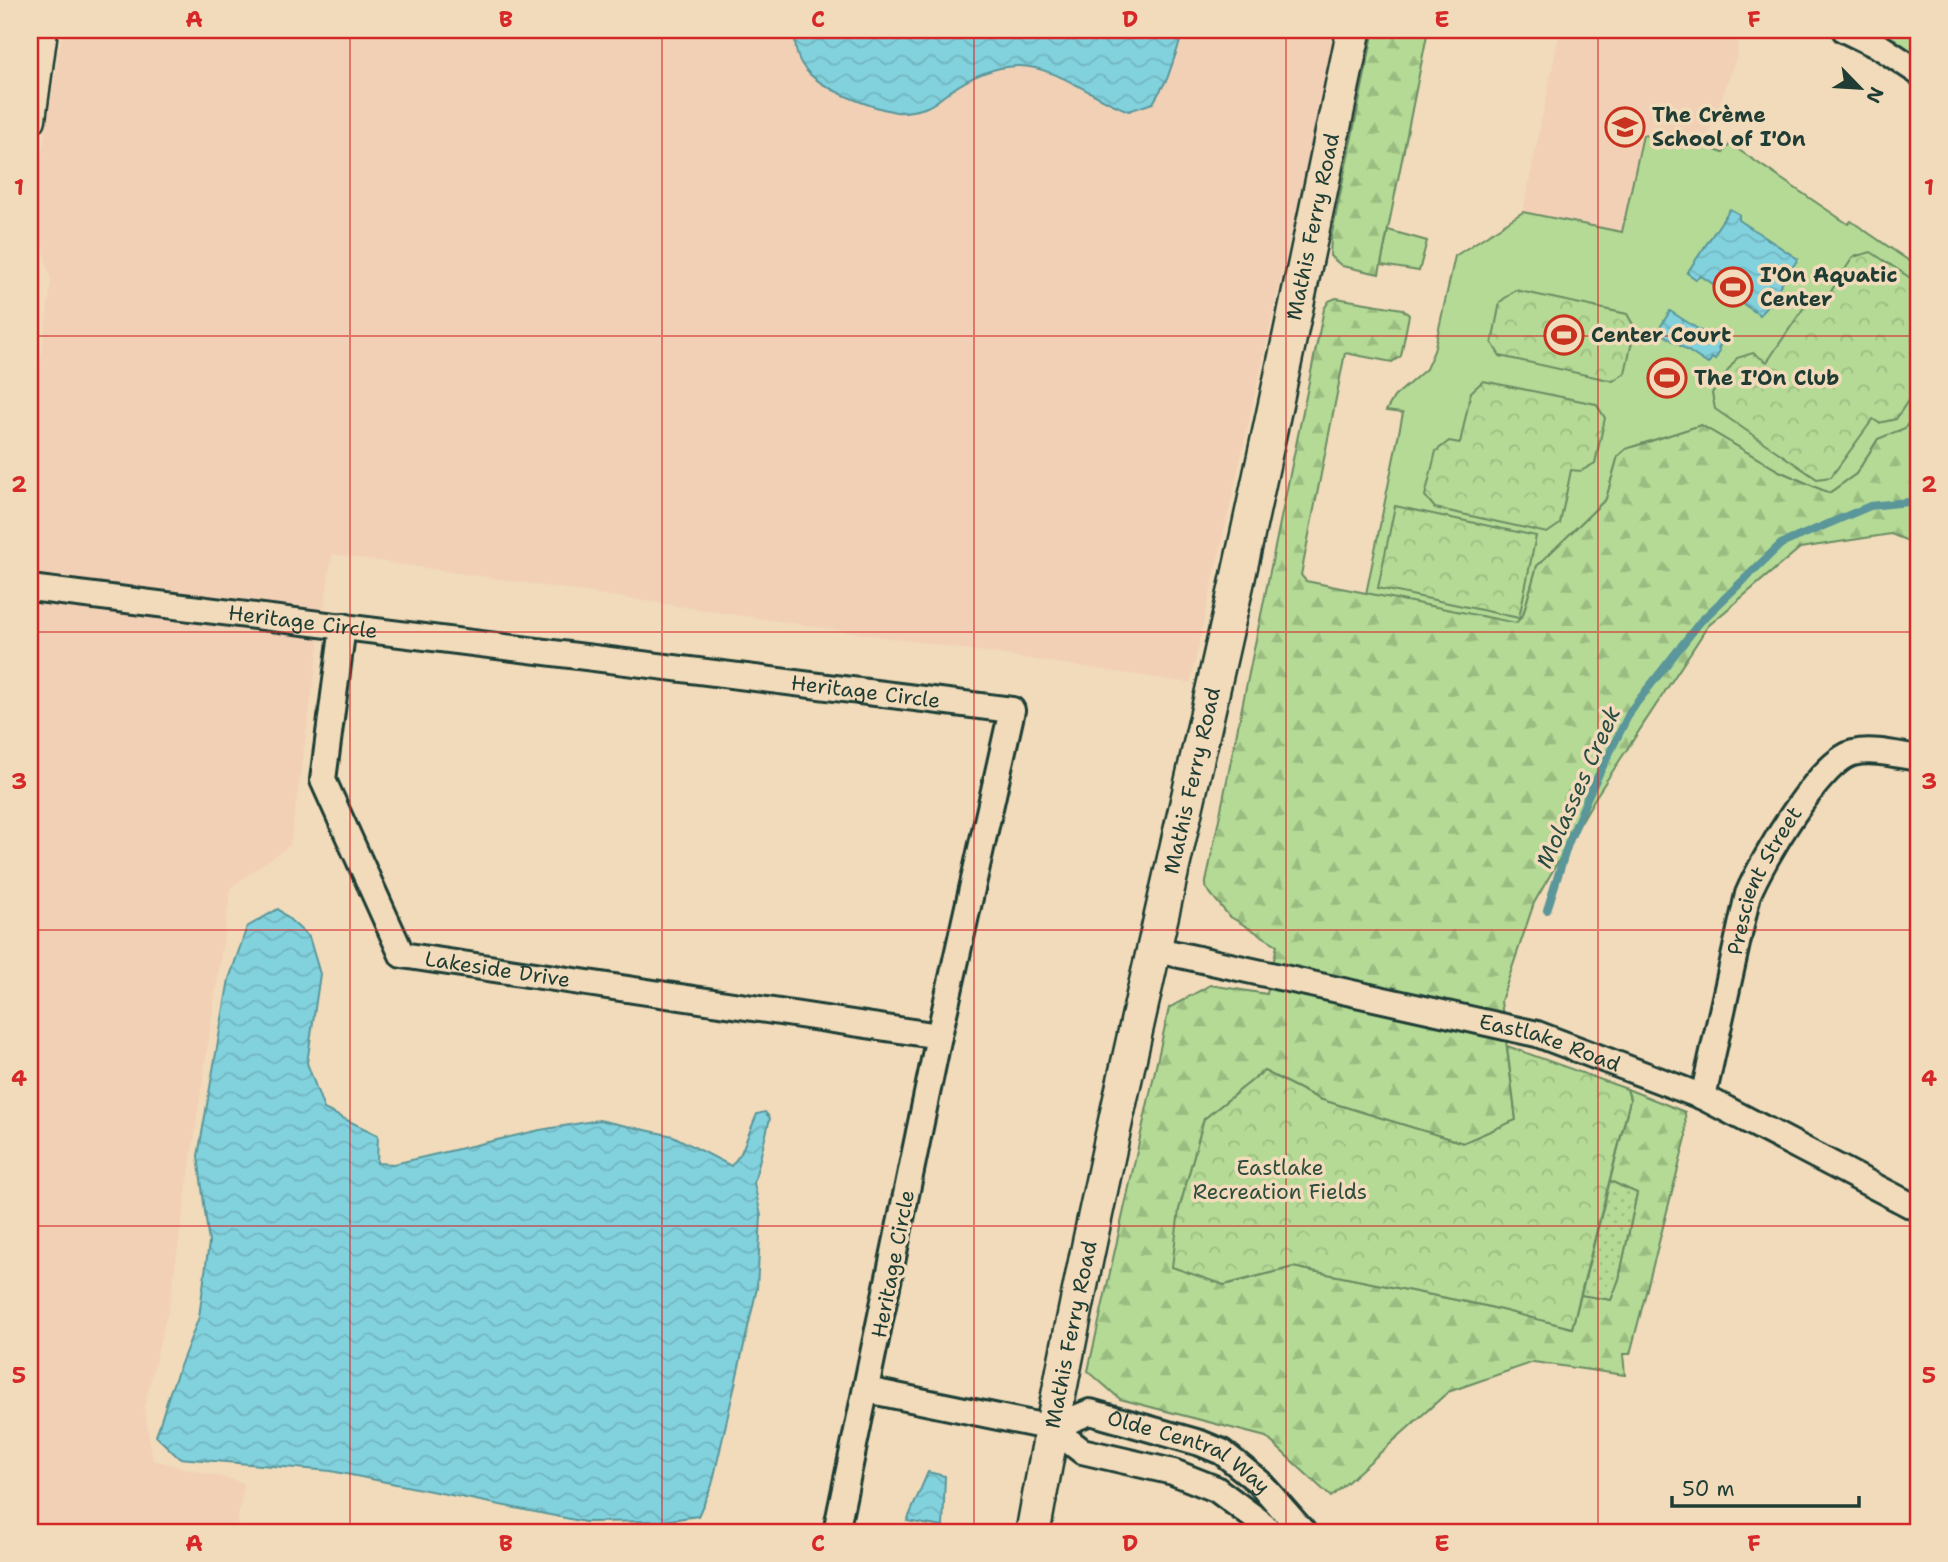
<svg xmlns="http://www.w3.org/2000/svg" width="1948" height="1562" viewBox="0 0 1948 1562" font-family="'Shantell Sans',sans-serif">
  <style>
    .built { fill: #f2d0b6 }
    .grass { fill: #b4da95; stroke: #6a8c64; stroke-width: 2 }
    .forest { fill: url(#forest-firs); stroke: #6a8c64; stroke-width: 2 }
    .park { fill: url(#park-crowns); stroke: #6a8c64; stroke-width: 2 }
    .garden { fill: url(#garden-dots); stroke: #6a8c64; stroke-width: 2 }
    .water { fill: url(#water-waves); stroke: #5a969a; stroke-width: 2 }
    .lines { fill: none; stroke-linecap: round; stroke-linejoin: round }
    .stream { stroke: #5a969a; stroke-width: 8 }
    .minor-casing { stroke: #1f3d34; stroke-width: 30 }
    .tertiary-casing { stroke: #1f3d34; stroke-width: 35 }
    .secondary-casing { stroke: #1f3d34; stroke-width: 38 }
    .minor { stroke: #f1dbba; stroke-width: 24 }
    .tertiary { stroke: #f1dbba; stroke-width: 30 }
    .secondary { stroke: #f1dbba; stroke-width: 33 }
    .grid { fill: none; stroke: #d62828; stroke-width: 2; stroke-opacity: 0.55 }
    .labels { text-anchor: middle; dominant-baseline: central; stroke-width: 7; stroke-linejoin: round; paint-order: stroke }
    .poi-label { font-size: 21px; font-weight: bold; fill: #1f3d34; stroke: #f1dbba; text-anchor: start }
    .street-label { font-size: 21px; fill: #1f3d34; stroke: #f1dbba }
    .park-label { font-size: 21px; fill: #2e4d3e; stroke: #f1dbba }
    .water-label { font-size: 23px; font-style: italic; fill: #294c45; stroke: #f1dbba }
    .neatline { fill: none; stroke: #d62828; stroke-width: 2.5 }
    .grid-label { font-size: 23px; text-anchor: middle; font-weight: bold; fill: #d62828 }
  </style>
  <defs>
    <pattern id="forest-firs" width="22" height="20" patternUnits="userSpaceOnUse" patternTransform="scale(1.75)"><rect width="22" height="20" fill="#b4da95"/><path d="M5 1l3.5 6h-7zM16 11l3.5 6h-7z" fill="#9abc81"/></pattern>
    <pattern id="park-crowns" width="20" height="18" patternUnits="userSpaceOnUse" patternTransform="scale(1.75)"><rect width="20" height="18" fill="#b4da95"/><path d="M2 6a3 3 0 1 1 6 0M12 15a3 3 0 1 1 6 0" fill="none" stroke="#9abc81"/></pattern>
    <pattern id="garden-dots" width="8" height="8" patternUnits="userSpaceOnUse" patternTransform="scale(1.75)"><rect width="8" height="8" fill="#b4da95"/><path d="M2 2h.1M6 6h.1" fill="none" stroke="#9abc81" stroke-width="1.8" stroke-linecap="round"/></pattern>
    <pattern id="water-waves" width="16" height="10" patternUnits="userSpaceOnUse" patternTransform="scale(1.75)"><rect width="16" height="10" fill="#82d2de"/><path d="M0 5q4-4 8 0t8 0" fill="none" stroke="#70b5bf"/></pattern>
  </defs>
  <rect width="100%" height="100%" fill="#f1dbba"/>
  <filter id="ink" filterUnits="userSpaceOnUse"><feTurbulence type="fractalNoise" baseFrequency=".0143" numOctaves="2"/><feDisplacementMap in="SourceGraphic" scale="14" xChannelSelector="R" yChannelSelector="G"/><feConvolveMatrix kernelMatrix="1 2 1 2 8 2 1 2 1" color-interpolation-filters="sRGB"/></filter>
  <g filter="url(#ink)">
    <g class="built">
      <polygon points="63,30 1337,30 1190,683 332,554 290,845 231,887 170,1302 144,1407 153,1460 244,1483 236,1532 30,1532 30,444 51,282 33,203"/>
      <polygon points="1560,30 1734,30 1738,33 1737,55 1707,139 1702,145 1643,135 1622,232 1523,212"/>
    </g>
    <g class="grass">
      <polygon points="1643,135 1702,145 1723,153 1730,144 1848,224 1851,221 1918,267 1918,408 1905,429 1878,439 1856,474 1829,493 1779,471 1701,425 1626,449 1618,456 1606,499 1537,566 1523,615 1516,624 1366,594 1403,413 1386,411 1394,397 1426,369 1434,351 1455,256 1523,212 1622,232"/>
      <polygon points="1388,230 1427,241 1419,271 1381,265"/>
    </g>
    <g class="forest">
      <polygon points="1374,30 1428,30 1379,274 1342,266 1330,256 1331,238"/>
      <polygon points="1871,30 1918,30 1918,57"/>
      <polygon points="1336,298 1402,309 1409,315 1401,356 1392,362 1345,353 1301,575 1306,581 1516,623 1523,615 1537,566 1606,499 1618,456 1626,449 1701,425 1779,471 1829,493 1856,474 1878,439 1905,428 1918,408 1918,545 1891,534 1800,548 1708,626 1595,798 1534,903 1501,1001 1516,1120 1463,1143 1319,1099 1264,1071 1204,1119 1179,1210 1224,1285 1293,1267 1486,1306 1572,1328 1581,1295 1611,1300 1619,1279 1637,1193 1610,1181 1630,1100 1627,1089 1685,1112 1686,1138 1630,1354 1623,1354 1625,1375 1534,1362 1448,1392 1331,1497 1266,1437 1120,1399 1088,1371 1169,1008 1210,985 1267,994 1277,945 1229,916 1205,887 1324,309 1329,301"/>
    </g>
    <g class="park">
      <polygon points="1871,252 1918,283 1918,385 1896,419 1879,423 1873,419 1831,477 1817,479 1715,409 1712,393 1737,358 1753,353 1767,362 1807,303 1826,299 1853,257"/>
      <polygon points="1515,290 1627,314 1635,328 1625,373 1613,381 1500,356 1492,343 1500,302"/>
      <polygon points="1483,381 1596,404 1605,418 1595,463 1581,471 1571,470 1560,524 1547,533 1435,508 1425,496 1436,451 1449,441 1460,443 1471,392"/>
      <polygon points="1395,506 1536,536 1519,618 1378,588"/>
      <polygon points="1507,1046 1627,1089 1630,1100 1572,1328 1486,1306 1293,1267 1224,1285 1172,1267 1179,1210 1204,1119 1264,1071 1319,1099 1463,1143 1516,1120"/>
    </g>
    <polygon class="garden" points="1610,1181 1637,1193 1619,1279 1611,1300 1581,1295"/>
    <g class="water">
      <path d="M 795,30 L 1184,30 L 1167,79 L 1153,103 L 1129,111 C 1094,99 1055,65 1017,66 C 991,67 970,77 949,92 C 942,97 935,104 927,107 C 920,110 904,113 896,112 C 870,107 822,90 805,69 C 795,56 795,46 795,30 Z"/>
      <polygon points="1730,209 1739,214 1739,220 1798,259 1760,315 1701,276 1696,279 1687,273"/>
      <polygon points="1670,311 1721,344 1718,349 1720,351 1715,360 1712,358 1708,364 1658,331"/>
      <polygon points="278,909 309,937 320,974 307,1063 324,1109 378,1135 377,1163 394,1164 540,1130 599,1120 673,1136 731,1166 741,1153 757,1114 765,1112 770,1118 754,1183 761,1216 757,1288 712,1485 698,1516 663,1521 585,1522 331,1471 179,1458 156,1436 170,1392 199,1317 209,1243 198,1156 229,979 247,927"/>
      <polygon points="928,1472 945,1476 943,1527 907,1521"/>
    </g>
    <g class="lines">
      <polyline class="stream" points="1547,910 1568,844 1588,796 1631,710 1700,622 1781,544 1870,506 1918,501"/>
      <g class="minor-casing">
        <g id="minor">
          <polyline points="1845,30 1882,48 1918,72"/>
          <path id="s1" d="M 30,588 L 1012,710 L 939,1036 L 836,1532"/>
          <path id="s2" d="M 343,626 L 323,780 L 402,955 L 939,1036"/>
          <path id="s3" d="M 1153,949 L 1537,1034 L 1703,1097 L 1918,1209"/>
          <path id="s4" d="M 1703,1097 L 1748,894 C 1762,861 1819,762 1853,753 C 1873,748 1898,755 1918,758"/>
          <polyline points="867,1390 1052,1428 1082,1451 1173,1472 1216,1489 1263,1524 1270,1532"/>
          <path id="s5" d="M 1052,1428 L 1090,1412 L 1200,1443 L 1222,1452 L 1259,1482 L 1303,1532"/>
        </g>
      </g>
      <g class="tertiary-casing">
        <polyline id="tertiary" points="30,119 42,30"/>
      </g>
      <g class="secondary-casing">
        <g id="secondary">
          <path id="s6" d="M 1033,1532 C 1089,1218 1164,908 1234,596 C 1276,408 1314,219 1354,30"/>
        </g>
      </g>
      <use href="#minor" class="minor"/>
      <use href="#tertiary" class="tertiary"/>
      <use href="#secondary" class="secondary"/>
    </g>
  </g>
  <path class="grid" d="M 350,30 L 350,1532M 662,30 L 662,1532M 974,30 L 974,1532M 1286,30 L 1286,1532M 1598,30 L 1598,1532M 30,336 L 1918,336M 30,632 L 1918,632M 30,930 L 1918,930M 30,1226 L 1918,1226"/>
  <defs>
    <g id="school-ring" transform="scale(2.0125)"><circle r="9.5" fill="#f1dbba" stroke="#c8321e" stroke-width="1.5"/><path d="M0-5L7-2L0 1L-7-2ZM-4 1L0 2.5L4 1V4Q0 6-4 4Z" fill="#c8321e"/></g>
    <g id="stadium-ring" transform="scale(2.0125)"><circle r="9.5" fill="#f1dbba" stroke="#c8321e" stroke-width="1.5"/><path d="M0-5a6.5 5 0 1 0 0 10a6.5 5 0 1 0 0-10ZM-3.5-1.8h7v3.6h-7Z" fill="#c8321e"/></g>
  </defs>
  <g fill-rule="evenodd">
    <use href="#school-ring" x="1625" y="127"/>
    <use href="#stadium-ring" x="1733" y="287"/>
    <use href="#stadium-ring" x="1564" y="335"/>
    <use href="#stadium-ring" x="1667" y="378"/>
  </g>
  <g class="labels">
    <g class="poi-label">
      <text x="1652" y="115">The Crème<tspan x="1652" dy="24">School of I'On</tspan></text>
      <text x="1760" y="275">I'On Aquatic<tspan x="1760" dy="24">Center</tspan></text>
      <text x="1591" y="335">Center Court</text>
      <text x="1694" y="378">The I'On Club</text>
    </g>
    <g class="street-label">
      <text stroke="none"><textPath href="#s6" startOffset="1335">Mathis Ferry Road</textPath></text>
      <text stroke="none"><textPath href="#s1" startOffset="275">Heritage Circle</textPath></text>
      <text stroke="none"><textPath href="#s1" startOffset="842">Heritage Circle</textPath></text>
      <text stroke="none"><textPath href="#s6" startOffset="768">Mathis Ferry Road</textPath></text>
      <text stroke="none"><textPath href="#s4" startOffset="226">Prescient Street</textPath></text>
      <text stroke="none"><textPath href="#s2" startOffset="444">Lakeside Drive</textPath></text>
      <text stroke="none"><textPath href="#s3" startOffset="408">Eastlake Road</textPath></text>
      <text transform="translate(893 1264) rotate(-79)">Heritage Circle</text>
      <text stroke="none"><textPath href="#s6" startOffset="201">Mathis Ferry Road</textPath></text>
      <text stroke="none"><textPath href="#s5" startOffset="149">Olde Central Way</textPath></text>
    </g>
    <g class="park-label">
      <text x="1280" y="1168">Eastlake<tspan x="1280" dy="24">Recreation Fields</tspan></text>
    </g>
    <g class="water-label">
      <text transform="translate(1578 787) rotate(-66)">Molasses Creek</text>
    </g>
  </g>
  <rect width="1948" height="1562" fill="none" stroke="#f1dbba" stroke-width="77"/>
  <g transform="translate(1860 88) rotate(115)" stroke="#f1dbba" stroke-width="5" paint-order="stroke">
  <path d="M0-5L12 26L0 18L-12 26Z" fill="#1f3d34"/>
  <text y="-10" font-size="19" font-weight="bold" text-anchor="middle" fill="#1f3d34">N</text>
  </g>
  <path d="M1672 1496v10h187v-10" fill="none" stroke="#1f3d34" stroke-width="3.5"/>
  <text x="1682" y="1496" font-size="21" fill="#1f3d34" stroke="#f1dbba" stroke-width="5" paint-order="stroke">50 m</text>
  <rect x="38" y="38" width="1872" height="1486" class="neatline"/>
  <g class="grid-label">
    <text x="194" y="27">A</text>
    <text x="506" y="27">B</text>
    <text x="818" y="27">C</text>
    <text x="1130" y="27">D</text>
    <text x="1442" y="27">E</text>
    <text x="1754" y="27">F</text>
    <text x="19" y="195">1</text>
    <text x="1929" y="195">1</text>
    <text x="19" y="492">2</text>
    <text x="1929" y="492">2</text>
    <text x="19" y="789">3</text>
    <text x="1929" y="789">3</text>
    <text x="19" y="1086">4</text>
    <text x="1929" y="1086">4</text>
    <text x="19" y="1383">5</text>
    <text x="1929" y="1383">5</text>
    <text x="194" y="1551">A</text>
    <text x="506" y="1551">B</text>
    <text x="818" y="1551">C</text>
    <text x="1130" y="1551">D</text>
    <text x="1442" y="1551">E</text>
    <text x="1754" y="1551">F</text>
  </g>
</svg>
